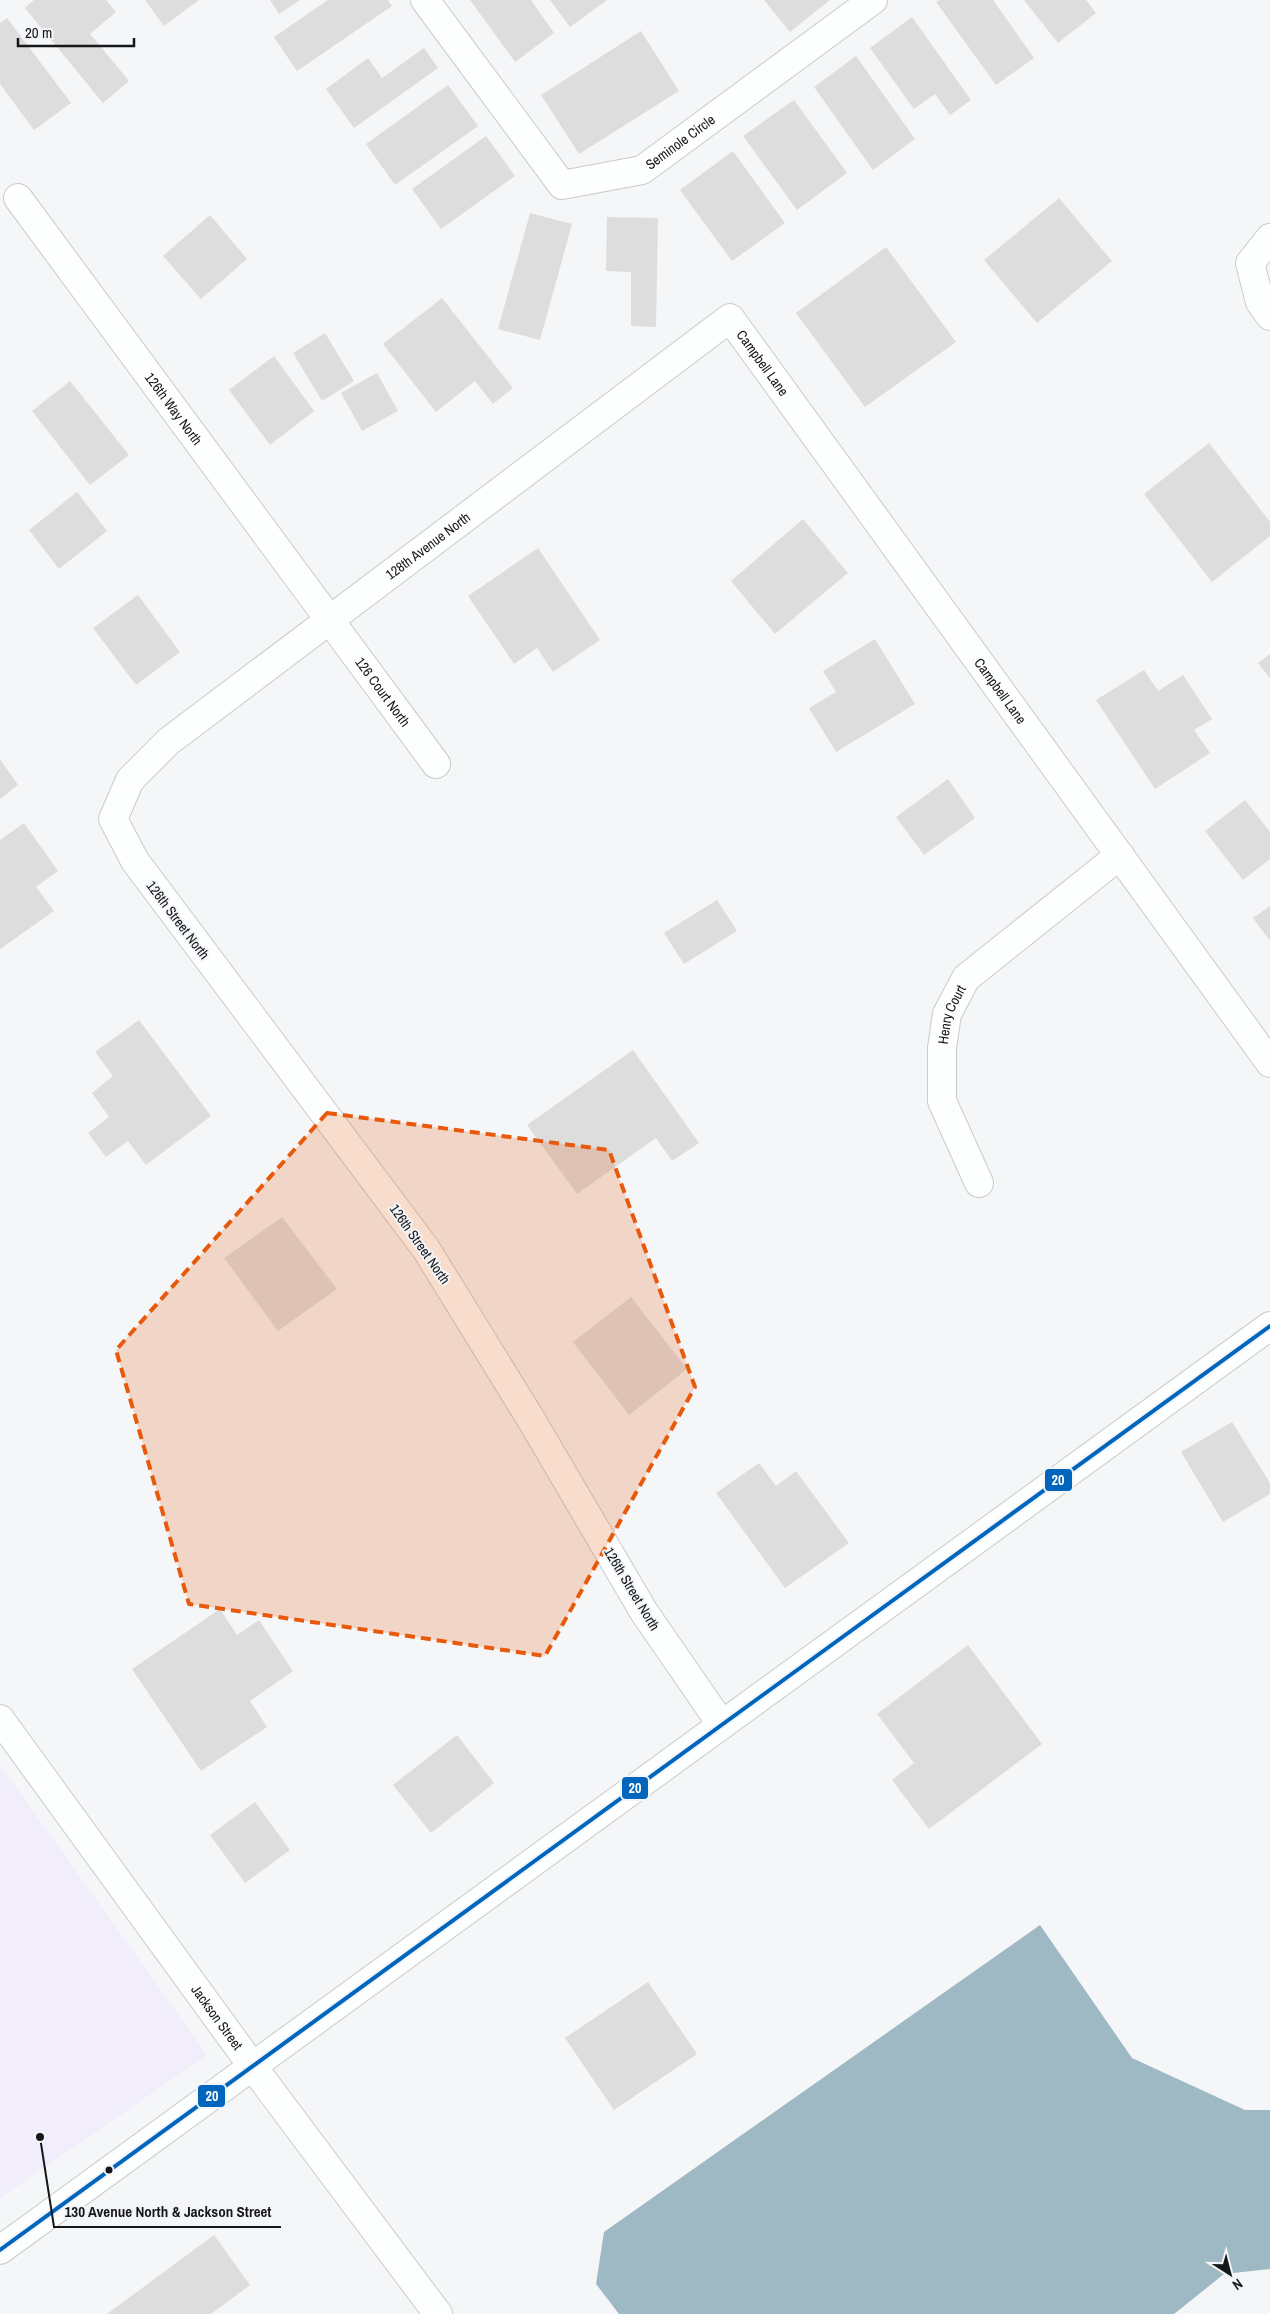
<svg xmlns="http://www.w3.org/2000/svg" width="1270" height="2314" viewBox="0 0 1270 2314" font-family="'Archivo Narrow',sans-serif">
  <style>
    .commercial { fill: #f2edfa }
    .water { fill: #9eb9c4 }
    .building { fill: #ddddde }
    .lines { fill: none; stroke-linecap: round; stroke-linejoin: round }
    .minor-casing { stroke: #cacbcd; stroke-width: 30 }
    .tertiary-casing { stroke: #cacbcd; stroke-width: 30 }
    .minor { stroke: #fdfefe; stroke-width: 28 }
    .tertiary { stroke: #fdfefe; stroke-width: 28 }
    .bus-1-casing { stroke: #f3f5f9; stroke-width: 8 }
    .bus-1 { stroke: #0065bd; stroke-width: 4 }
    .marked { fill: #e8590c; fill-opacity: 0.2; stroke: #e8590c; stroke-width: 4; stroke-dasharray: 10 6; stroke-linejoin: round }
    .bus-dot { fill: #161718; stroke: #f3f5f9; stroke-width: 2 }
    .labels { text-anchor: middle; dominant-baseline: central; stroke-width: 4; stroke-linejoin: round; paint-order: stroke }
    .street-label { font-size: 14px; fill: #161718; stroke: #f3f5f9 }
    .leader { fill: none; stroke: #161718; stroke-width: 2 }
    .callout-dot { fill: #161718; stroke: #f3f5f9; stroke-width: 2 }
    .callout-label { font-size: 15px; text-anchor: middle; font-weight: bold; fill: #161718; stroke: #f3f5f9; stroke-width: 4; stroke-linejoin: round; paint-order: stroke }
    .line-badge { stroke: #f3f5f9; stroke-width: 2 }
    .badge-label { font-size: 14px; text-anchor: middle; font-weight: bold; fill: #fff }
  </style>
  <rect width="100%" height="100%" fill="#f4f6f8"/>
  <polygon class="commercial" points="0,1765 207,2055 0,2198"/>
  <polygon class="water" points="1040,1925 1132,2058 1245,2110 1270,2110 1270,2269 1224,2274 1174,2314 619,2314 596,2284 604,2232"/>
  <g class="building">
    <polygon points="34,0 106,0 116,12 90,34 129,81 103,103 25,8"/>
    <polygon points="145,0 199,0 164,26"/>
    <polygon points="270,0 300,0 279,14"/>
    <polygon points="328,0 388,0 392,6 297,71 274,37"/>
    <polygon points="470,0 531,0 554,33 515,62"/>
    <polygon points="550,0 607,0 570,27"/>
    <polygon points="764,0 830,0 790,32"/>
    <polygon points="940,0 993,0 1034,58 996,85 936,2"/>
    <polygon points="1024,0 1086,0 1096,13 1058,43"/>
    <polygon points="912,17 971,100 950,115 935,94 914,109 870,48"/>
    <polygon points="7,18 71,103 34,130 0,84 0,23"/>
    <polygon points="641,31 679,91 579,154 541,95"/>
    <polygon points="424,48 438,68 354,128 326,89 368,58 382,78"/>
    <polygon points="856,56 915,139 873,170 814,87"/>
    <polygon points="448,85 478,126 395,185 366,144"/>
    <polygon points="794,100 847,173 797,210 743,136"/>
    <polygon points="486,136 515,176 441,229 412,189"/>
    <polygon points="733,151 785,223 732,261 680,190"/>
    <polygon points="1059,198 1112,261 1037,323 984,260"/>
    <polygon points="530,213 572,224 540,340 498,329"/>
    <polygon points="210,215 247,259 201,299 163,256"/>
    <polygon points="607,217 658,218 656,327 631,326 631,272 606,271"/>
    <polygon points="886,247 956,342 865,407 796,313"/>
    <polygon points="442,298 513,388 493,404 475,381 436,412 383,344"/>
    <polygon points="325,333 354,381 322,401 293,353"/>
    <polygon points="274,356 314,411 270,445 229,390"/>
    <polygon points="377,373 398,411 362,431 341,393"/>
    <polygon points="70,381 129,455 90,485 32,411"/>
    <polygon points="1209,443 1270,522 1270,536 1212,582 1144,494"/>
    <polygon points="77,492 107,531 59,569 29,530"/>
    <polygon points="803,519 848,573 775,634 731,581"/>
    <polygon points="538,548 600,640 553,672 537,648 514,664 468,596"/>
    <polygon points="138,595 180,652 136,685 93,628"/>
    <polygon points="875,639 915,704 836,752 809,708 836,692 823,671"/>
    <polygon points="1270,654 1270,678 1258,663"/>
    <polygon points="1144,670 1158,691 1183,675 1212,719 1194,730 1210,753 1155,789 1096,700"/>
    <polygon points="0,759 18,785 0,799"/>
    <polygon points="948,779 975,818 924,855 896,817"/>
    <polygon points="1245,800 1270,832 1270,859 1243,880 1205,831"/>
    <polygon points="24,823 58,871 36,887 54,911 0,949 0,840"/>
    <polygon points="717,900 737,931 684,964 664,933"/>
    <polygon points="1270,906 1270,941 1253,918"/>
    <polygon points="139,1020 211,1116 146,1165 128,1141 106,1157 88,1133 109,1117 92,1093 113,1076 95,1052"/>
    <polygon points="633,1050 699,1143 672,1161 656,1138 577,1194 527,1125"/>
    <polygon points="282,1217 337,1289 278,1331 224,1258"/>
    <polygon points="631,1297 687,1369 629,1415 573,1342"/>
    <polygon points="1232,1422 1270,1483 1270,1494 1223,1522 1181,1452"/>
    <polygon points="759,1463 776,1486 796,1471 849,1543 785,1588 716,1493"/>
    <polygon points="220,1609 237,1635 259,1620 293,1671 250,1701 267,1727 201,1771 132,1669"/>
    <polygon points="968,1645 1042,1744 929,1829 892,1780 914,1763 877,1714"/>
    <polygon points="457,1735 494,1783 431,1833 393,1785"/>
    <polygon points="255,1802 290,1850 245,1883 210,1835"/>
    <polygon points="648,1982 697,2054 614,2110 565,2038"/>
    <polygon points="214,2235 250,2285 211,2314 107,2314"/>
  </g>
  <g class="lines">
    <g class="minor-casing">
      <g id="minor">
        <path id="s1" d="M 425,0 L 562,185 L 642,170 L 873,0"/>
        <path id="s2" d="M 18,198 L 436,764"/>
        <polyline points="1270,238 1250,263 1260,302 1270,316"/>
        <path id="s3" d="M 979,1183 L 942,1101 L 942,1048 L 947,1014 L 966,978 L 1120,855"/>
        <path id="s4" d="M 722,1725 L 644,1612 L 532,1421 L 426,1249 L 135,861 L 113,819 L 130,780 L 169,741 L 730,318 L 1270,1063"/>
      </g>
    </g>
    <g class="tertiary-casing">
      <g id="tertiary">
        <path id="s5" d="M 0,1719 L 253,2067 L 438,2314"/>
        <polyline points="0,2250 1270,1326"/>
      </g>
    </g>
    <use href="#minor" class="minor"/>
    <use href="#tertiary" class="tertiary"/>
    <g class="bus-1-casing">
      <polyline id="bus-1" points="0,2250 1270,1326"/>
    </g>
    <use href="#bus-1" class="bus-1"/>
  </g>
  <path class="marked" d="M 327,1113 L 609,1150 L 695,1387 L 545,1656 L 189,1604 L 116,1350 Z"/>
  <circle class="bus-dot" cx="109" cy="2170" r="4.5"/>
  <g class="labels">
    <g class="street-label">
      <text stroke="none"><textPath href="#s1" startOffset="359">Seminole Circle</textPath></text>
      <text stroke="none"><textPath href="#s4" startOffset="1949">Campbell Lane</textPath></text>
      <text stroke="none"><textPath href="#s2" startOffset="262">126th Way North</textPath></text>
      <text stroke="none"><textPath href="#s4" startOffset="1515">128th Avenue North</textPath></text>
      <text stroke="none"><textPath href="#s4" startOffset="2354">Campbell Lane</textPath></text>
      <text stroke="none"><textPath href="#s2" startOffset="614">126 Court North</textPath></text>
      <text transform="translate(178 920) rotate(53)">126th Street North</text>
      <text stroke="none"><textPath href="#s3" startOffset="178">Henry Court</textPath></text>
      <text transform="translate(420 1244) rotate(55)">126th Street North</text>
      <text transform="translate(632 1589) rotate(59)">126th Street North</text>
      <text stroke="none"><textPath href="#s5" startOffset="369">Jackson Street</textPath></text>
    </g>
  </g>
  <path class="leader" d="M40 2137L54 2227H281"/>
  <circle class="callout-dot" cx="40" cy="2137" r="5"/>
  <g class="callout-label">
    <text x="168" y="2217">130 Avenue North &amp; Jackson Street</text>
  </g>
  <g class="line-badge">
    <rect x="1044" y="1468" width="29" height="24" rx="5" fill="#0065bd"/>
    <rect x="621" y="1776" width="28" height="24" rx="5" fill="#0065bd"/>
    <rect x="197" y="2084" width="29" height="24" rx="5" fill="#0065bd"/>
  </g>
  <g class="badge-label">
    <text x="1058" y="1485">20</text>
    <text x="635" y="1793">20</text>
    <text x="212" y="2101">20</text>
  </g>
  <g transform="translate(1230 2274) rotate(144)" stroke="#f3f5f9" stroke-width="4" paint-order="stroke">
  <path d="M0-4L9 19L0 12L-9 19Z" fill="#161718"/>
  <text y="-8" font-size="14" font-weight="bold" text-anchor="middle" fill="#161718">N</text>
  </g>
  <path d="M18 38v8h116v-8" fill="none" stroke="#161718" stroke-width="2.5"/>
  <text x="25" y="38" font-size="15" fill="#161718" stroke="#f3f5f9" stroke-width="4" paint-order="stroke">20 m</text>
</svg>
